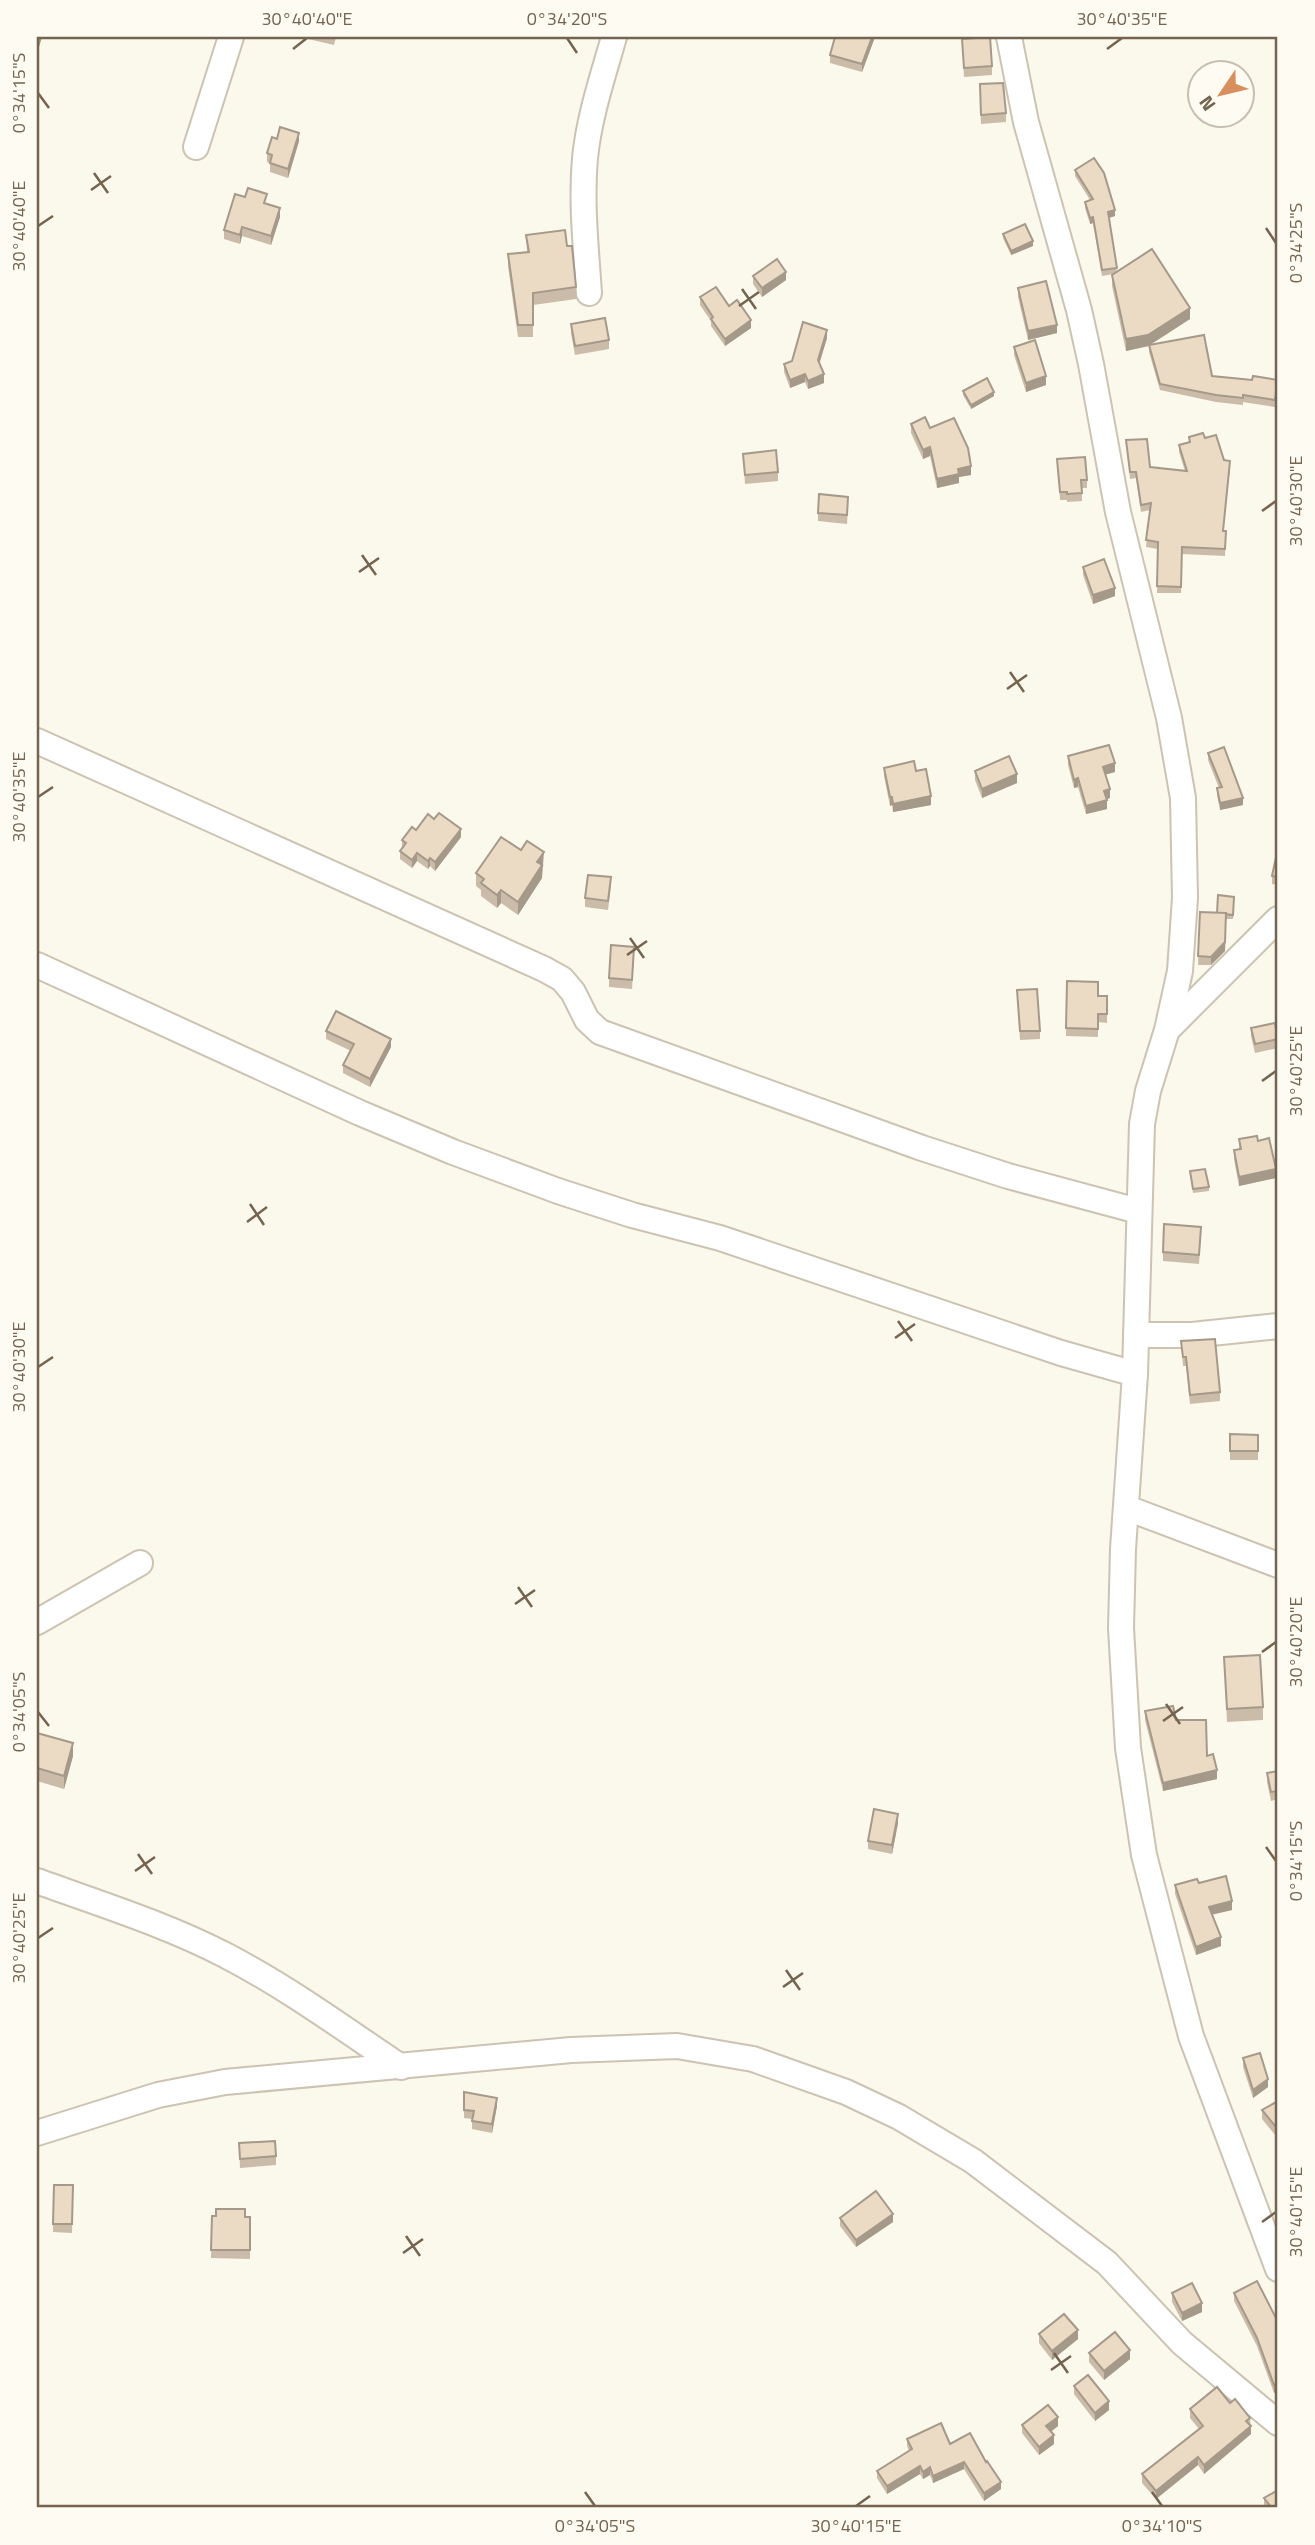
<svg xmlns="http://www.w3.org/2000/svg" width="1315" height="2545" viewBox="0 0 1315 2545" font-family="'Titillium Web',sans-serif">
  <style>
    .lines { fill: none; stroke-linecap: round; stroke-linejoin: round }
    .street-casing { stroke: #ccc3b2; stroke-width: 28 }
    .street { stroke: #fff; stroke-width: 24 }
    .wall { fill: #cbbca9 }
    .shaded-wall { fill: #a59989 }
    .building { fill: #ecdbc4; stroke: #a59989; stroke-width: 2 }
    .ticks { fill: none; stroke: #746450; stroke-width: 2.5 }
    .neatline { fill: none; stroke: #746450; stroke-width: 2.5 }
    .ticks-label { font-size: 18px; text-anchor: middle; fill: #746450 }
  </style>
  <rect width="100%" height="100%" fill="#fbf8ec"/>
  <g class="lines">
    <g class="street-casing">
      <g id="street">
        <polyline points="1009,37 1026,122 1079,310 1091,364 1118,512 1169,718 1183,798 1185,898 1180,971 1167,1030 1148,1091 1142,1124 1135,1374 1123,1549 1121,1628 1128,1748 1144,1855 1191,2036 1278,2269"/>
        <polyline points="196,147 231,37"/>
        <path d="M 589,293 C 586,248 581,203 585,158 C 589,117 603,76 614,37"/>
        <polyline points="37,741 544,969 562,979 573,992 587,1020 600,1032 922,1148 1008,1176 1138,1211"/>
        <polyline points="37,965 360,1113 453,1152 558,1191 632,1215 720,1238 1061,1353 1135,1374"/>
        <polyline points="1168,1029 1278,919"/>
        <polyline points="1136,1335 1192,1335 1278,1326"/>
        <polyline points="1127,1508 1278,1565"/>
        <polyline points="37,1622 140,1563"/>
        <path d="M 37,1881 C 100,1904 165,1924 225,1955 C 287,1987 344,2029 401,2067"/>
        <polyline points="37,2133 158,2095 225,2082 571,2050 677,2046 753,2059 846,2092 899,2117 973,2161 1107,2263 1182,2343 1278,2423"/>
      </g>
    </g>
    <use href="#street" class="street"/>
  </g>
  <g class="wall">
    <polygon points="308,37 336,37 334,45 308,39"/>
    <polygon points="875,37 862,72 830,63 830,55"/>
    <polygon points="962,39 992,66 992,75 964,77"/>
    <polygon points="980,93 1006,113 1006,122 981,124"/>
    <polygon points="277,139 299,141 288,178 270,172 270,163 267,162 267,153"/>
    <polygon points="1075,170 1115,216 1109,218 1117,272 1190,319 1150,345 1212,376 1278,386 1275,407 1243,402 1243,405 1216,402 1160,390 1149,352 1149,346 1126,351 1112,286 1112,275 1113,274 1102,276 1093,223 1090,224 1085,208 1085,202 1090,200 1075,176"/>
    <polygon points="267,204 280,217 271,245 242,236 240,244 224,239 224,230"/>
    <polygon points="1003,234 1033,246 1011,255 1003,238"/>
    <polygon points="526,235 567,246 576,287 576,299 533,305 533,337 518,337 508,266 508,254 527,252"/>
    <polygon points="753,276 786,280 762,297 753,284"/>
    <polygon points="1018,288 1057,333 1028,340 1018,297"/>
    <polygon points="700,297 729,306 751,328 725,346 711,326 711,321 700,305"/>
    <polygon points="571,324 609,340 609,349 575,355 571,333"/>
    <polygon points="827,338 819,363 824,383 808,389 805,382 790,388 784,372 784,364 792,361"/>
    <polygon points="1014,347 1046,385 1026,392 1014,355"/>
    <polygon points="963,391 994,396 971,409 963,395"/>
    <polygon points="911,424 930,428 971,475 959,477 959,483 937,488 930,456 923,459 911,433"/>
    <polygon points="1189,437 1205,438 1230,468 1223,531 1226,531 1225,556 1182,554 1181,593 1157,593 1158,549 1146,547 1150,510 1141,512 1136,478 1130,479 1126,440 1150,467 1185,471 1179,452 1179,445 1189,442"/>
    <polygon points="743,454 778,472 778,481 745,484"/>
    <polygon points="1057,459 1087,480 1087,488 1082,488 1082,501 1067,502 1067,500 1060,500"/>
    <polygon points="848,506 847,524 818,521 818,513"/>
    <polygon points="1083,567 1115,596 1093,604 1083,575"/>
    <polygon points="1278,571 1278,585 1276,583 1276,575"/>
    <polygon points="1208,753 1243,805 1220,810 1217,795 1217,788 1219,788 1208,760"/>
    <polygon points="1068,756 1115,772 1105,775 1110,798 1106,799 1107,809 1086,814 1078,787 1074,788 1068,765"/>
    <polygon points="884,768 916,771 931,805 893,812 892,805 890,806 884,776"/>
    <polygon points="975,771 1017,783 982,798 975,780"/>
    <polygon points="416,830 461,837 435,871 430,866 428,869 417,861 412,868 400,859 400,851 402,848 402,840"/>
    <polygon points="1278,848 1278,885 1272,884 1272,876"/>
    <polygon points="544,865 542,867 542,878 518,915 501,903 497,908 481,896 481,890 476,886 476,873"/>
    <polygon points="611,886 608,910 585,907 585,898"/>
    <polygon points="1234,897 1233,919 1226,919 1225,951 1211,965 1198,965 1200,912 1217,913"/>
    <polygon points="634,955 632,989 609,987 609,978"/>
    <polygon points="1067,981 1098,996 1107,996 1107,1023 1098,1022 1098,1037 1066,1036"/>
    <polygon points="1017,990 1040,1031 1040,1039 1020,1040"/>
    <polygon points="1251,1028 1278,1039 1278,1048 1255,1053 1251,1036"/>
    <polygon points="326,1031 391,1047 370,1087 343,1073 343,1065 351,1051 326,1039"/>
    <polygon points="1239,1139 1258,1141 1276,1178 1239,1186 1234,1159 1234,1150 1239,1149"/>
    <polygon points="1190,1171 1209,1187 1209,1191 1193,1193"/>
    <polygon points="1201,1235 1199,1264 1163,1261 1163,1252"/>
    <polygon points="1181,1341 1220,1392 1220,1401 1190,1404 1186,1366 1183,1366"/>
    <polygon points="1230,1434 1258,1435 1258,1460 1230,1460"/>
    <polygon points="1224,1657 1263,1707 1263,1720 1227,1722"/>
    <polygon points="1145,1711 1176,1720 1207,1756 1217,1779 1163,1791 1145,1720"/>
    <polygon points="37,1733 73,1756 64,1789 37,1781"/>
    <polygon points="1278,1771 1278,1799 1271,1801 1267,1782 1267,1773"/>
    <polygon points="898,1823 892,1854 868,1849 868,1841"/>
    <polygon points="1199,1883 1232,1910 1212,1915 1221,1946 1196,1955 1175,1894 1175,1885"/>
    <polygon points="1243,2058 1268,2087 1253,2098 1243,2067"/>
    <polygon points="464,2092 497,2106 492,2133 472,2129 472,2119 464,2118"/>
    <polygon points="1278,2101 1278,2134 1276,2136 1262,2119 1262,2110"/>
    <polygon points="239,2143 276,2156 276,2165 240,2168"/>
    <polygon points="54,2185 73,2185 72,2233 53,2232"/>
    <polygon points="212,2216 250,2217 250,2259 211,2258"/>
    <polygon points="840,2218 893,2222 856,2247 840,2226"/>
    <polygon points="1172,2293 1202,2312 1182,2321 1172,2302"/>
    <polygon points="1234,2293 1278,2328 1278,2391 1274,2393 1257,2346 1234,2301"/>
    <polygon points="1039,2334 1078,2339 1052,2360 1039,2343"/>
    <polygon points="1089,2353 1130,2359 1104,2380 1089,2362"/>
    <polygon points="1074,2386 1109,2410 1095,2421 1074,2394"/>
    <polygon points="1230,2403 1250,2418 1251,2434 1204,2474 1198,2465 1156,2499 1142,2483 1142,2474 1199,2429 1190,2418 1190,2409"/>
    <polygon points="1022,2425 1058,2426 1051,2432 1054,2444 1039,2455 1022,2433"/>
    <polygon points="907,2439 950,2444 1001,2489 984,2501 964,2469 933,2483 930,2475 923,2479 920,2474 887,2494 877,2478 877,2471 909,2451 907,2446"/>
    <polygon points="1278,2482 1278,2508 1266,2508 1264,2506 1264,2498 1278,2490"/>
  </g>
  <g class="shaded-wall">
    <polygon points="40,37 42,37 37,54 37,46"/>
    <polygon points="872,37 875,37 862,72 862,64"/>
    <polygon points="299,133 299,141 288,178 288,169"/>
    <polygon points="280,208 280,217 271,245 271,236"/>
    <polygon points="1115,210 1115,216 1108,218 1108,212"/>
    <polygon points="1093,217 1093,223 1090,224 1090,218"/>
    <polygon points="242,227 242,236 240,244 240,235"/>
    <polygon points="1033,241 1033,246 1011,255 1011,251"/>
    <polygon points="786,272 786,280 762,297 762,288"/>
    <polygon points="1190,308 1190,319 1148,346 1126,351 1126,339"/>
    <polygon points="751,320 751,328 725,346 725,339"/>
    <polygon points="1057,325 1057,333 1028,340 1028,331"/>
    <polygon points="827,330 827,338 818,368 818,360"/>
    <polygon points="805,374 805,382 790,388 790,380"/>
    <polygon points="824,374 824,383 808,389 808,381"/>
    <polygon points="1046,376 1046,385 1026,392 1026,383"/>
    <polygon points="994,392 994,396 971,409 971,405"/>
    <polygon points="930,447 930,456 923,459 923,450"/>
    <polygon points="971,466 971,475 959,477 959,483 937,488 937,479 958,469"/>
    <polygon points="1115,588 1115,596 1093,604 1093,595"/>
    <polygon points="1115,763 1115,772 1103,775 1103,767"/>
    <polygon points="1017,774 1017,783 982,798 982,789"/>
    <polygon points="1078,778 1078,787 1074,788 1074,780"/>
    <polygon points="1110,789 1110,798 1104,800 1104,791"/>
    <polygon points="931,796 931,805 893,812 893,804"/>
    <polygon points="890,797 892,797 892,805 890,806"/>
    <polygon points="1243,798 1243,805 1220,810 1220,803"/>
    <polygon points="1107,800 1107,809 1086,814 1086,806"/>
    <polygon points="461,829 461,837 435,871 435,862"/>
    <polygon points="544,852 542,878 518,915 518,902 537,862"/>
    <polygon points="417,853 417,861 412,868 412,860"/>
    <polygon points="430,858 430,866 428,869 428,861"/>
    <polygon points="501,890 501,903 497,908 497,895"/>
    <polygon points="1226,922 1225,951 1211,965 1211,957"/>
    <polygon points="391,1039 391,1047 370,1087 370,1079"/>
    <polygon points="1276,1169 1276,1178 1239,1186 1239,1177"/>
    <polygon points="39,1495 39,1504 37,1508 37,1499"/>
    <polygon points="73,1743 73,1756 64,1789 64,1776"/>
    <polygon points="1217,1770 1217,1779 1163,1791 1163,1783"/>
    <polygon points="898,1814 898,1823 892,1854 892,1845"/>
    <polygon points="1232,1901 1232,1910 1209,1915 1209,1907"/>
    <polygon points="1221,1937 1221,1946 1196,1955 1196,1947"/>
    <polygon points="1268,2079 1268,2087 1253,2098 1253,2090"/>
    <polygon points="497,2098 497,2106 492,2133 492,2124"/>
    <polygon points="1278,2125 1278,2134 1276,2136 1276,2127"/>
    <polygon points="893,2214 893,2222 856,2247 856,2240"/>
    <polygon points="1202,2303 1202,2312 1182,2321 1182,2313"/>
    <polygon points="1078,2330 1078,2339 1052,2360 1052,2351"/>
    <polygon points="1130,2350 1130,2359 1104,2380 1104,2371"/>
    <polygon points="1278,2383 1278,2391 1274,2393 1274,2385"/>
    <polygon points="1109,2401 1109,2410 1095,2421 1095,2413"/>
    <polygon points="1058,2417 1058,2426 1046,2435 1046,2426"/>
    <polygon points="1251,2426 1251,2434 1204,2474 1204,2465"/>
    <polygon points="1054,2435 1054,2444 1039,2455 1039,2447"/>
    <polygon points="1198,2457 1198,2465 1156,2499 1156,2491"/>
    <polygon points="964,2462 964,2469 933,2483 933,2476"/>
    <polygon points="920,2466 920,2474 887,2494 887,2486"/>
    <polygon points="930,2467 930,2475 923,2479 923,2472"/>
    <polygon points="1001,2482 1001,2489 984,2501 984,2493"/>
  </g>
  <g class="building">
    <polygon points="835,37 872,37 862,64 830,55"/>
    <polygon points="990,37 992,66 964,68 962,39"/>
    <polygon points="1003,83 1006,113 981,115 980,84"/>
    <polygon points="280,127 299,133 288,169 270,163 272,155 267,153 272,137 277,139"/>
    <polygon points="1094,158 1104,173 1115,210 1108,212 1117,268 1102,270 1093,217 1090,218 1085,202 1093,199 1075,170"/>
    <polygon points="248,188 267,194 264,203 280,208 271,236 242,227 240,235 224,230 235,194 245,197"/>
    <polygon points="1025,224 1033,241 1011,251 1003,234"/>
    <polygon points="565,230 567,246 572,246 576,287 533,293 533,325 518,325 508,254 529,252 526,235"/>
    <polygon points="1152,249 1190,308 1148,335 1126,339 1112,275"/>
    <polygon points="777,259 786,272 762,288 753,276"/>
    <polygon points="1046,281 1057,325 1028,331 1018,288"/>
    <polygon points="716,287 729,306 737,300 751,320 725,339 711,319 713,317 700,297"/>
    <polygon points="605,318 609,340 575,346 571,324"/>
    <polygon points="803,322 827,330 818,360 824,374 808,381 805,374 790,380 784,364 792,361"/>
    <polygon points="1204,335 1212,376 1252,380 1253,376 1278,380 1275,400 1243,395 1243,398 1216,395 1160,384 1149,345"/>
    <polygon points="1035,340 1046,376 1026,383 1014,347"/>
    <polygon points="987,378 994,392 971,405 963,391"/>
    <polygon points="925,417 930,428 954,418 968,448 971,466 958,469 959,474 937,479 930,447 923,450 911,424"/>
    <polygon points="1203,433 1205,438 1216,435 1224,460 1230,461 1223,531 1226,531 1225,549 1182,547 1181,587 1157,586 1158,542 1146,540 1151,503 1141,505 1136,472 1130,472 1126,440 1147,439 1150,467 1187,471 1179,445 1190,442 1189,437"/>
    <polygon points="776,450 778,472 745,475 743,454"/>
    <polygon points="1085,457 1087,480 1081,480 1082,493 1067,494 1067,492 1060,492 1057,459"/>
    <polygon points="819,494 848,497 847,515 818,513"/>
    <polygon points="1104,559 1115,588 1093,595 1083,567"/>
    <polygon points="1109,745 1115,763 1103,767 1110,789 1104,791 1107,800 1086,806 1078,778 1074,780 1068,756"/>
    <polygon points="1224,747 1243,798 1220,803 1217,788 1222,787 1208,753"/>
    <polygon points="1009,756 1017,774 982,789 975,771"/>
    <polygon points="914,761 916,771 926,769 931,796 893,804 892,797 890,797 884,768"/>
    <polygon points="439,813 461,829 435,862 430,858 428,861 417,853 412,860 400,851 406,843 402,840 412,827 416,830 428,814 434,819"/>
    <polygon points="501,837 521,850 527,841 544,852 537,862 542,865 518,902 501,890 497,895 481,883 484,879 476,873"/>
    <polygon points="1278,848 1278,877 1272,876"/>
    <polygon points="588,875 611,877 608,901 585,898"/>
    <polygon points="1218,895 1234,897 1233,915 1217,913"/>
    <polygon points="1200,912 1226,913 1225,942 1211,957 1198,956"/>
    <polygon points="611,945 634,947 632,980 609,978"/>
    <polygon points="1067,981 1098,982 1098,996 1107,996 1107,1014 1098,1014 1098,1029 1066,1028"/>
    <polygon points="1037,989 1040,1031 1020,1031 1017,990"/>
    <polygon points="336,1011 391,1039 370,1079 343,1065 354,1044 326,1031"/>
    <polygon points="1275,1023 1278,1039 1255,1044 1251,1028"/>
    <polygon points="1257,1136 1258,1141 1269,1138 1276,1169 1239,1177 1234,1150 1241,1149 1239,1139"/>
    <polygon points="1205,1169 1209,1187 1193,1189 1190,1171"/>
    <polygon points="1164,1224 1201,1227 1199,1255 1163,1252"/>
    <polygon points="1215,1339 1220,1392 1190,1395 1186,1357 1183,1357 1181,1341"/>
    <polygon points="1230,1434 1258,1435 1258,1451 1230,1451"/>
    <polygon points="1260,1655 1263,1707 1227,1709 1224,1657"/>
    <polygon points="1173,1706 1176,1720 1206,1720 1207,1756 1213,1754 1217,1770 1163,1783 1145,1711"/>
    <polygon points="37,1733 73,1743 64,1776 37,1768"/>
    <polygon points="1278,1771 1278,1791 1271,1792 1267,1773"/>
    <polygon points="874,1809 898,1814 892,1845 868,1841"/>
    <polygon points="1226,1876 1232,1901 1209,1907 1221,1937 1196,1947 1175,1885 1197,1879 1199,1883"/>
    <polygon points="1260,2053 1268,2079 1253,2090 1243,2058"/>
    <polygon points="464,2092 497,2098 492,2124 472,2121 474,2111 464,2110"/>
    <polygon points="1278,2101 1278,2125 1276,2127 1262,2110"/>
    <polygon points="275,2141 276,2156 240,2159 239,2143"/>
    <polygon points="54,2185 73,2185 72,2224 53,2224"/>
    <polygon points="876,2191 893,2214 856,2240 840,2218"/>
    <polygon points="216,2209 245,2209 245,2217 250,2217 250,2250 211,2250 212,2216 216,2216"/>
    <polygon points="1257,2281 1278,2322 1276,2323 1278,2330 1278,2383 1274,2385 1257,2338 1234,2293"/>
    <polygon points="1192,2283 1202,2303 1182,2313 1172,2293"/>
    <polygon points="1064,2314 1078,2330 1052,2351 1039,2334"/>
    <polygon points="1115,2332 1130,2350 1104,2371 1089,2353"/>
    <polygon points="1088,2375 1109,2401 1095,2413 1074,2386"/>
    <polygon points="1217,2387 1230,2403 1235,2399 1250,2418 1246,2421 1251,2426 1204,2465 1198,2457 1156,2491 1142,2474 1203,2426 1190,2409"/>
    <polygon points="1048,2405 1058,2417 1046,2426 1054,2435 1039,2447 1022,2425"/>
    <polygon points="941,2423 950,2444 970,2433 986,2462 987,2461 1001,2482 984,2493 964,2462 933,2476 930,2467 923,2472 920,2466 887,2486 877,2471 912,2449 907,2439"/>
    <polygon points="1278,2490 1278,2508 1272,2508 1264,2498"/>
  </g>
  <path class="ticks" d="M 567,38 L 577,53M 293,49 L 307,38M 1107,49 L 1122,38M 38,93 L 49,108M 94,173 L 108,193M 91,190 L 111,176M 38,226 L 53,216M 1266,228 L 1276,243M 742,289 L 756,309M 739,306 L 759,292M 1262,511 L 1276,501M 362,555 L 376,575M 359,572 L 379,558M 1010,672 L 1024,692M 1007,689 L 1027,675M 38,797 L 53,787M 630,938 L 644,958M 627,955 L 647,941M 1262,1081 L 1276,1071M 250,1204 L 264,1225M 247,1222 L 267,1207M 898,1321 L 912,1341M 895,1338 L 915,1324M 38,1367 L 53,1357M 518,1587 L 532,1607M 515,1604 L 535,1590M 1262,1652 L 1276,1642M 1166,1704 L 1180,1724M 38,1712 L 49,1726M 1163,1721 L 1183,1707M 1266,1847 L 1276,1861M 138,1854 L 152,1874M 135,1871 L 155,1857M 38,1938 L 53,1928M 786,1970 L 800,1990M 783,1987 L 803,1973M 1262,2222 L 1276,2212M 406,2236 L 420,2256M 403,2253 L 423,2239M 1054,2353 L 1068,2373M 1051,2370 L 1071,2356M 585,2492 L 595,2506M 1152,2492 L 1162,2506M 856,2506 L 870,2496"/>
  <rect width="1315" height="2545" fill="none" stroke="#fefbf2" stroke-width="77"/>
  <g transform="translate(1221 94) rotate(235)"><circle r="33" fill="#fefbf2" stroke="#c7bfb1" stroke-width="2"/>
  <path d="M0-5L12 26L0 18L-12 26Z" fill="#d88f5e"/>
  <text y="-10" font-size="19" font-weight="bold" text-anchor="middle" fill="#746450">N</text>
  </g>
  <rect x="38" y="38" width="1238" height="2468" class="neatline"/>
  <g class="ticks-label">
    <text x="307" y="25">30°40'40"E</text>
    <text x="567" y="25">0°34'20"S</text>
    <text x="1122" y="25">30°40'35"E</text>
    <text transform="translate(19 93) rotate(-90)" y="6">0°34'15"S</text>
    <text transform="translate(19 226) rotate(-90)" y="6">30°40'40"E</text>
    <text transform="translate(1296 243) rotate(-90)" y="6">0°34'25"S</text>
    <text transform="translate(1296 501) rotate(-90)" y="6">30°40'30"E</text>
    <text transform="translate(19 797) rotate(-90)" y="6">30°40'35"E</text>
    <text transform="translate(1296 1071) rotate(-90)" y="6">30°40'25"E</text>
    <text transform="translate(19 1367) rotate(-90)" y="6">30°40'30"E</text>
    <text transform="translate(1296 1642) rotate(-90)" y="6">30°40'20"E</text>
    <text transform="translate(19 1712) rotate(-90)" y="6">0°34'05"S</text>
    <text transform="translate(1296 1861) rotate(-90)" y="6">0°34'15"S</text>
    <text transform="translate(19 1938) rotate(-90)" y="6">30°40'25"E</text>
    <text transform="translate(1296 2212) rotate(-90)" y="6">30°40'15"E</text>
    <text x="595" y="2532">0°34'05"S</text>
    <text x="856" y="2532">30°40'15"E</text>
    <text x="1162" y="2532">0°34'10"S</text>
  </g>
</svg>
